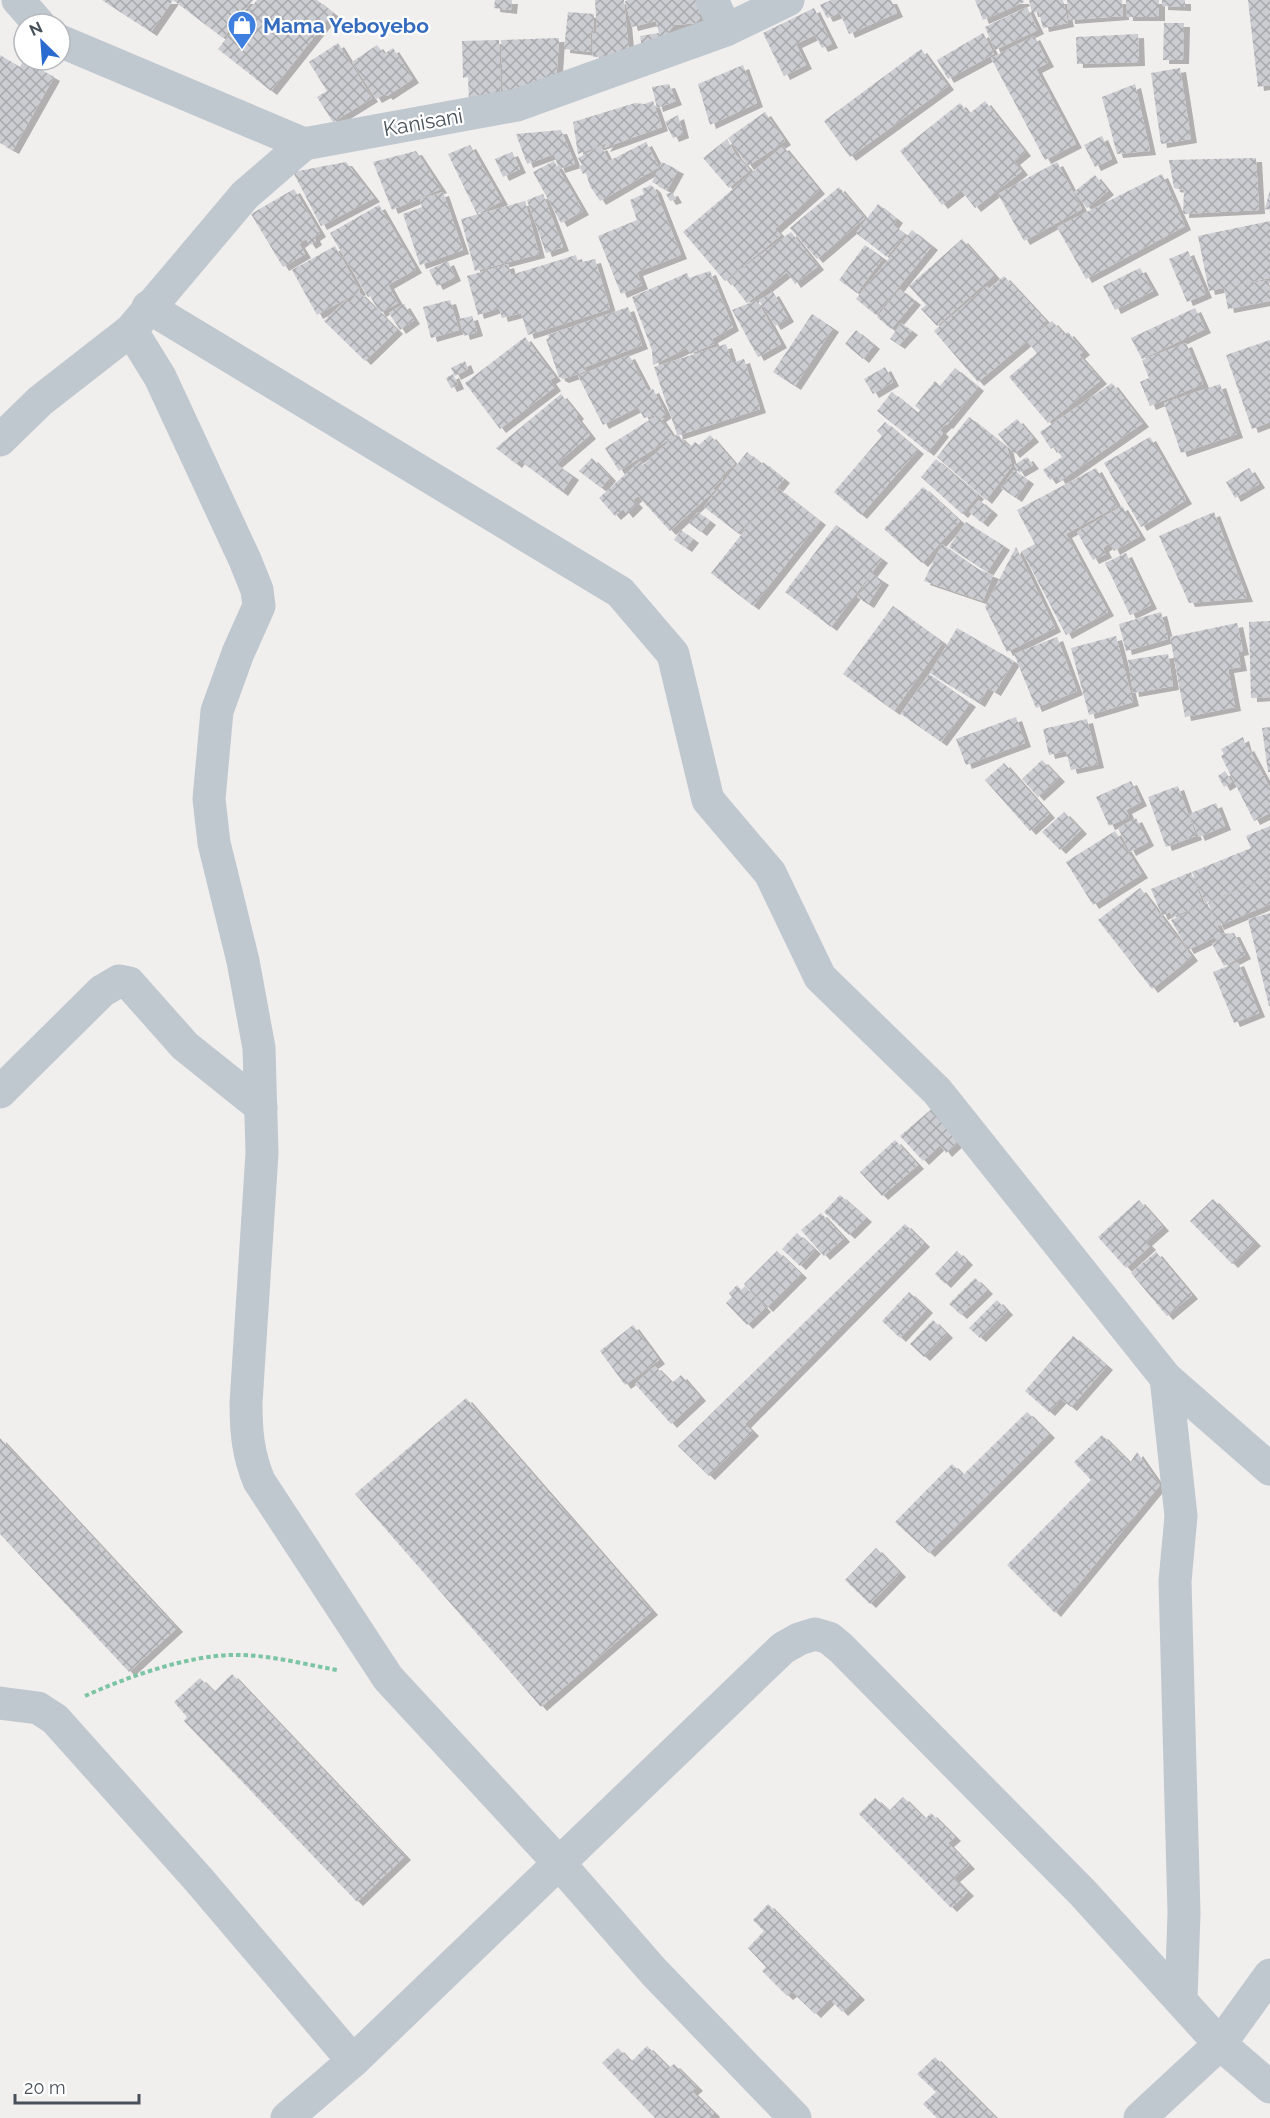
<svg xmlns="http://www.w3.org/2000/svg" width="1270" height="2118" viewBox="0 0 1270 2118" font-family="Raleway,sans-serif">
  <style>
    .building { fill: url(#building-cross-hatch); filter: url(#shadow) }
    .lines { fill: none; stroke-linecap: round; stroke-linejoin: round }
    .path { stroke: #7cc5a4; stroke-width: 4; stroke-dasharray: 4.5 3; stroke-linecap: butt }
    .minor { stroke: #c0c8cf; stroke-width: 33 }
    .labels { text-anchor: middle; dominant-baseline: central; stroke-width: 4.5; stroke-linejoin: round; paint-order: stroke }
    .shop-label { font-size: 21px; font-weight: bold; fill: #366cbe; stroke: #fff; text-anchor: start }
    .street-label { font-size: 21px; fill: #48515a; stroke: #fff }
  </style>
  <defs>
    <pattern id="building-cross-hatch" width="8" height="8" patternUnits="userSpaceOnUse" patternTransform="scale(1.5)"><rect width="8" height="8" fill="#cccdd2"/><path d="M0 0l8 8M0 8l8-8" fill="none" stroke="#a8a9ad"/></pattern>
    <filter id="shadow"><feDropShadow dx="6" dy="4" stdDeviation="0" flood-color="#0004"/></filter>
  </defs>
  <rect width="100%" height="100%" fill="#f1eeee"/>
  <g class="building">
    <polygon points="102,0 173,0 151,32"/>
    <polygon points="173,0 253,0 223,38"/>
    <polygon points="257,0 317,0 333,13 271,91 218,49"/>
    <polygon points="495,0 512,0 511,10 494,8"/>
    <polygon points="595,0 624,0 629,55 593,57 592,33 597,33"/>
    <polygon points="628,0 700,0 700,23 674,25 661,41 656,21 632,27 625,1"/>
    <polygon points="831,0 891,0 897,13 849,34 840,13 827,18 820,5"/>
    <polygon points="975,0 1023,0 1024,2 983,20"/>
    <polygon points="1029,0 1063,0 1068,23 1043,28 1039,12 1032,13"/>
    <polygon points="1067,0 1122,0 1123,16 1069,20"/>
    <polygon points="1126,0 1159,0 1159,17 1127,17"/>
    <polygon points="1162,0 1185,0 1185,7 1162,6"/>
    <polygon points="1248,0 1270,0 1270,85 1258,87"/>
    <polygon points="1027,7 1038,30 995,50 985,27"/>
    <polygon points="814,8 832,44 822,48 815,35 796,44 806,65 784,76 763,33"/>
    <polygon points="568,12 594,14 593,32 586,33 590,33 591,52 564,49"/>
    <polygon points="1164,23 1184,23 1183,60 1163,60"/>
    <polygon points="659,33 662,48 643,52 640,36"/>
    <polygon points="983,33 994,54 948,79 937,60"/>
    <polygon points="1138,34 1139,62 1077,64 1076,37"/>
    <polygon points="1034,36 1048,63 1036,69 1076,144 1045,160 991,58"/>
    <polygon points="559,38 556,85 503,91 501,40"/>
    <polygon points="499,40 501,92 469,103 468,77 463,78 462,41"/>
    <polygon points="338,43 372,98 333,122 317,97 327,91 309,62"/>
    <polygon points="377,45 384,54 393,48 413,79 387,96 385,94 376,99 352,62"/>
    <polygon points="921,49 948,86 850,157 824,121"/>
    <polygon points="0,55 20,67 24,60 54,77 13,150 0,143"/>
    <polygon points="743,65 757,103 710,125 698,84"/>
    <polygon points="1180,68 1191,139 1161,144 1151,73"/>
    <polygon points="669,84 676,101 657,108 652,87"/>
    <polygon points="1135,84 1150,151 1117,154 1102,97"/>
    <polygon points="653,101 662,127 604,148 607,143 578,154 573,122 635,103 644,104"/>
    <polygon points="985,101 1025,152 1014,161 1022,171 975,208 961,190 942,205 900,151 960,103 969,114"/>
    <polygon points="765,112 785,141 748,166 728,138"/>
    <polygon points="678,115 683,134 673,138 665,122"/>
    <polygon points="561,130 575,164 559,169 554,154 527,164 516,134"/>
    <polygon points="1102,136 1112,159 1095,167 1084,145"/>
    <polygon points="727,139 736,155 750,170 729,188 703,158"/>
    <polygon points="646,142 659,167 600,201 590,186 586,173 583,174 579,166 582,165 578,158 601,146 609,161"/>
    <polygon points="470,145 502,201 477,214 448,154"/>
    <polygon points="783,146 819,190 775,229 781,235 725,281 683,232"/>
    <polygon points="416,151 441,189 392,210 373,162"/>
    <polygon points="512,152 520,169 503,177 495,159"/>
    <polygon points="1256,158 1259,210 1183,214 1184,190 1174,188 1169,160"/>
    <polygon points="554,161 583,211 561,223 533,172"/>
    <polygon points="346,162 374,198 321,226 293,172"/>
    <polygon points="662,162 678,170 667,190 652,182"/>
    <polygon points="1057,162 1082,209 1024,241 998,194"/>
    <polygon points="1162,174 1185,226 1086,279 1057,227"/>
    <polygon points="1095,175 1108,191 1087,208 1074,192"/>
    <polygon points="651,185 655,189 681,255 637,272 642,285 621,294 598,236 637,220 630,200 644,194 642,189"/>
    <polygon points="839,187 865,218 817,259 790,228"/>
    <polygon points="294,189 320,233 314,237 316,241 310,245 306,239 299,244 305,254 283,267 251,214"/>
    <polygon points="1270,190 1270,210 1265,209"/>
    <polygon points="443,192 463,250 420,265 403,214 422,207 420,199"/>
    <polygon points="672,192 676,199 670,201 666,194"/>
    <polygon points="543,194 563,247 546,253 527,200"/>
    <polygon points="525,201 539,254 475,271 461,219"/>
    <polygon points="878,204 897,219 893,225 905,234 887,257 856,233"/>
    <polygon points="379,205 416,269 388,285 398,303 380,313 370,296 368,297 330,233"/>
    <polygon points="1270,221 1270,278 1209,291 1198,236"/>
    <polygon points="912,230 932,246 876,315 856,299"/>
    <polygon points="791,232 818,266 795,284 787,272 747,303 728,279"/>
    <polygon points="962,239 994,275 937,326 921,309 926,305 909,286"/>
    <polygon points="865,245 883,258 857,293 839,280"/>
    <polygon points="335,246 360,291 317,315 292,270"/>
    <polygon points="1188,251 1206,294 1187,302 1169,259"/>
    <polygon points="576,255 578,263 595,259 610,309 528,335 521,313 502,318 499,308 478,315 467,276 508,264 511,275"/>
    <polygon points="448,261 455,277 437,286 429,270"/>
    <polygon points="1140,268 1153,291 1115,310 1103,286"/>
    <polygon points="710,271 733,327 712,339 714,344 690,354 687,348 653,365 652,350 632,297 687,273 689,278"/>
    <polygon points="1004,276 1047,322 1030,339 1052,321 1063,333 1061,338 1068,332 1084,351 1079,355 1101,380 1048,423 1009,377 1037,353 1027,341 978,382 934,331 987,286 989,289"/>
    <polygon points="1269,280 1270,301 1228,309 1224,288"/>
    <polygon points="900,289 915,301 891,329 877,317"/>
    <polygon points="359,292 397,330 365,361 324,321 346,300 349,303"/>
    <polygon points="773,292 788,318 775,326 759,300"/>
    <polygon points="450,300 459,330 431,338 423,307"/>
    <polygon points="757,300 781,344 758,357 732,310"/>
    <polygon points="404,304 414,320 400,330 389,313"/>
    <polygon points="628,307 642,345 585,367 586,371 563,379 559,377 546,339 549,338 548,335"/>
    <polygon points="1195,308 1205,329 1142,359 1131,338"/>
    <polygon points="812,314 833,328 795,386 773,372"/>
    <polygon points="472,316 477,332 464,336 459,319"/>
    <polygon points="901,323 912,331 899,345 890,339"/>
    <polygon points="856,330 874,345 863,359 845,344"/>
    <polygon points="525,337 555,377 550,380 555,387 500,429 465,383"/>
    <polygon points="1270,340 1270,422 1252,429 1226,355"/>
    <polygon points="1186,343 1203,384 1150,406 1140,382 1149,378 1142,360"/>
    <polygon points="726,344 732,363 744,359 760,409 676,436 679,436 690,447 695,442 699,445 710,435 735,464 721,476 723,479 713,488 715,490 670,531 638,496 633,500 637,504 627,514 623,509 615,516 599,498 640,461 643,465 677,434 654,367"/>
    <polygon points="629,355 648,391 653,389 666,414 660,418 673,437 619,471 605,448 659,414 644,418 638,407 603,425 578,376"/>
    <polygon points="465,361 468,369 455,376 451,368"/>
    <polygon points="885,367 893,382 873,394 864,379"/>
    <polygon points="955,368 978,387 947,425 946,424 940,430 943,433 928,452 877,411 892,392 918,413 920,410 915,406 935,381 940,386"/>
    <polygon points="453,374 458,385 451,388 446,378"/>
    <polygon points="1112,383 1143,423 1060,481 1057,476 1050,480 1043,470 1062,457 1054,446 1051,449 1040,432"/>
    <polygon points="1220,384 1237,434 1181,453 1164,403"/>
    <polygon points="561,394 578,415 576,417 590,435 556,464 573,476 562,492 519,460 516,464 496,448"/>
    <polygon points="969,417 1007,447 1012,466 986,500 937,457"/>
    <polygon points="1017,419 1033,438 1014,454 998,434"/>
    <polygon points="885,422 918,450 861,515 834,492 882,436 877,431"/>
    <polygon points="1150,437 1186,500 1141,527 1104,463"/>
    <polygon points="747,452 762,464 763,462 784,479 772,494 779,489 820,521 753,606 711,573 756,516 739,534 704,507"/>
    <polygon points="1027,457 1033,465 1019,473 1014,465"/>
    <polygon points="592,458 610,477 601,488 579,471"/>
    <polygon points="936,459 978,495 962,514 921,477"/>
    <polygon points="1096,468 1117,506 1066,534 1108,612 1066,635 1022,551 1035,544 1017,510"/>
    <polygon points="1249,468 1259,484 1235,498 1226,482"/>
    <polygon points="1014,470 1028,480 1016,498 1001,488"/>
    <polygon points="923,487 960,521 922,563 884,529"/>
    <polygon points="979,500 992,511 982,523 969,512"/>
    <polygon points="1122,506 1140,536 1114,551 1110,543 1103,548 1106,554 1093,560 1077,532"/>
    <polygon points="698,512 710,521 701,532 689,523"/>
    <polygon points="1214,512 1247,598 1189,603 1159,536"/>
    <polygon points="966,522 1004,546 987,572 949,547"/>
    <polygon points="836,525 882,559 831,627 785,592"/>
    <polygon points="681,530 693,539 686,548 674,540"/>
    <polygon points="942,544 978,569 993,575 983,601 924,581"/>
    <polygon points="1016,547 1055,628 1007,652 985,607"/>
    <polygon points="1126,553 1151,605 1130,615 1105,563"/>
    <polygon points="872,574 883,581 868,604 857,597"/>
    <polygon points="893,606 943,642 894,711 843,674"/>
    <polygon points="1161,612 1168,639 1126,651 1119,624"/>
    <polygon points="1270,621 1270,697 1251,698 1249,622"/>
    <polygon points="1237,623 1243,651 1238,652 1241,667 1228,669 1235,707 1185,717 1170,637"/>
    <polygon points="957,628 1014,661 995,692 988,688 979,703 930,673"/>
    <polygon points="1116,636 1133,702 1089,715 1071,648"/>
    <polygon points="1057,637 1077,691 1036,708 1014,654"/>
    <polygon points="1168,654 1173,686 1133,693 1128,660"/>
    <polygon points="929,674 970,703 941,742 901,714"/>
    <polygon points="1016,717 1025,743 966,765 956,739"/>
    <polygon points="1087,719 1098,764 1071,770 1066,751 1049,755 1043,729"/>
    <polygon points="1270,727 1270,772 1268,772 1262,728"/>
    <polygon points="1243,737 1246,748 1248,747 1270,788 1270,813 1254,821 1221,756 1224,754 1221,749"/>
    <polygon points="1042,760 1059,778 1038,797 1022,779"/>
    <polygon points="1004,763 1049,814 1030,831 985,780"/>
    <polygon points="1225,771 1232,782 1224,787 1218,776"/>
    <polygon points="1131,781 1141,802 1126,810 1129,817 1109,826 1096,797"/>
    <polygon points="1178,786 1196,836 1166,847 1148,797"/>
    <polygon points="1216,803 1225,826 1199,837 1189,814"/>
    <polygon points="1064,812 1081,830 1060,850 1042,832"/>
    <polygon points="1136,818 1148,842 1130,852 1118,828"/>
    <polygon points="1270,826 1270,876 1205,903 1192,872 1251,848 1246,836"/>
    <polygon points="1115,831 1142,874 1093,905 1066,862"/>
    <polygon points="1191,872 1203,904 1172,917 1170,912 1162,916 1151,889"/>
    <polygon points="1270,877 1270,904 1218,926 1208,903"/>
    <polygon points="1140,888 1192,957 1152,989 1098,920"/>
    <polygon points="1207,903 1221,934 1234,933 1245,955 1224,966 1212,944 1217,941 1215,937 1188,950 1171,920"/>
    <polygon points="1270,913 1270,1006 1269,1006 1248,919"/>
    <polygon points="1238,962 1259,1013 1234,1023 1213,972"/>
    <polygon points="934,1107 962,1138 946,1153 940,1145 923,1161 900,1136"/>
    <polygon points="895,1140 918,1165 882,1196 860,1172"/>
    <polygon points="840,1195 866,1218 849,1235 824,1212"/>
    <polygon points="1213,1199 1255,1242 1232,1264 1190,1221"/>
    <polygon points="1139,1200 1163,1227 1146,1242 1150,1246 1126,1268 1098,1237"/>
    <polygon points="821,1213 844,1238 824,1256 801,1230"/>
    <polygon points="905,1224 924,1243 745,1424 753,1432 709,1476 678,1446"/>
    <polygon points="797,1233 815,1250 800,1266 782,1249"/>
    <polygon points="777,1251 801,1274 767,1308 744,1284"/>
    <polygon points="957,1251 967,1261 945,1284 935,1274"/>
    <polygon points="1156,1252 1192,1295 1167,1316 1131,1273"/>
    <polygon points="975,1278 987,1290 961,1315 949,1304"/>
    <polygon points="737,1285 741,1290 745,1286 765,1308 747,1325 726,1303 732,1297 729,1293"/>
    <polygon points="909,1292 927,1309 900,1338 882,1321"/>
    <polygon points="997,1300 1007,1311 980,1338 969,1328"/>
    <polygon points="933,1320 947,1334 924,1357 910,1344"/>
    <polygon points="633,1325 659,1360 625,1385 600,1351"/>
    <polygon points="1073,1336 1107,1366 1071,1407 1061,1399 1049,1412 1025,1391"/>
    <polygon points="655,1366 672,1383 681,1375 700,1397 671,1424 635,1384"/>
    <polygon points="466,1398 652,1611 541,1707 355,1494"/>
    <polygon points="1027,1412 1049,1434 929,1553 895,1522 952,1464 963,1475"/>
    <polygon points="1102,1435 1130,1463 1137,1452 1160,1485 1055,1613 1007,1565 1091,1480 1074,1462"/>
    <polygon points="0,1438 177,1628 129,1672 0,1534"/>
    <polygon points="876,1548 900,1573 870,1604 845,1580"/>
    <polygon points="232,1674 405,1856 357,1902 184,1721 187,1717 174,1702 200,1678 214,1692"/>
    <polygon points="903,1797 925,1819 931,1813 955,1837 948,1843 969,1865 954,1878 968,1892 951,1908 859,1814 875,1798 889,1811"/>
    <polygon points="768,1904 859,1996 842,2012 830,1999 815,2014 792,1992 787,1996 762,1971 766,1967 748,1948 764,1931 753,1920"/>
    <polygon points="647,2046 669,2068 674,2064 697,2087 692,2091 714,2113 709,2118 655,2118 602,2063 618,2048 631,2062"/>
    <polygon points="935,2057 996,2118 937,2118 923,2104 936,2092 917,2074"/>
  </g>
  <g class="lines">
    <path class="path" d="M 85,1696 C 127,1677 186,1656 232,1655 C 266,1654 303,1664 337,1670"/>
    <g class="minor">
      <polyline points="18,0 39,24"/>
      <polyline points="712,0 726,30"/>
      <polyline points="60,41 304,144 517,105 726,30 788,0"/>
      <polyline points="148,307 620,592 673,654 708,800 770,873 820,977 937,1091 1166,1378 1270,1469"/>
      <path d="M 131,330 L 160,377 L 245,560 L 257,590 L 259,606 L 238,653 L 217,711 L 209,799 L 214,843 L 243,961 L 259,1048 L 262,1153 L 246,1403 C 246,1432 248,1454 259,1481 L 388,1678 L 558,1862 L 654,1972 L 795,2118"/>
      <polyline points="0,440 40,401 131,330 245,195 304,144"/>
      <polyline points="0,1092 102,991 119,981 129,983 185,1046 261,1107"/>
      <polyline points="1166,1378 1181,1516 1175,1581 1184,1913 1181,2000"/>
      <polyline points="0,1703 38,1708 55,1719 199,1880 353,2061"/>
      <polyline points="287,2118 353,2061 783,1648 799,1639 815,1634 829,1638 841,1648 1083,1893 1220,2044 1270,2087"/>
      <polyline points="1140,2118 1220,2044 1270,1975"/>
    </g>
  </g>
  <defs>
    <g id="shop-pin" transform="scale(1.5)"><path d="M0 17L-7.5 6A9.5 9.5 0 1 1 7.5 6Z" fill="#3f7fe0" stroke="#fff"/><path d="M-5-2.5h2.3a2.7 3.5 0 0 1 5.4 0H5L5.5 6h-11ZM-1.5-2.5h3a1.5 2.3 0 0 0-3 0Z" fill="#fff"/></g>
  </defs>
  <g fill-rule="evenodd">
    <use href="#shop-pin" x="242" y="25"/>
  </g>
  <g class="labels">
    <g class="shop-label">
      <text x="263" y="25">Mama Yeboyebo</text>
    </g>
    <g class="street-label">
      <text transform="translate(423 122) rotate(-10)">Kanisani</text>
    </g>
  </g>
  <g transform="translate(42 42) rotate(335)"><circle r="28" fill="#ffffff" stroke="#b6b9bd" stroke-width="1.5"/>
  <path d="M0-4.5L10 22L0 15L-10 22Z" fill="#2a6bcf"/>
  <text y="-9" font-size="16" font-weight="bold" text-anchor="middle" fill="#48515a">N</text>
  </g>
  <path d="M15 2094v9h124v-9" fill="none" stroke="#48515a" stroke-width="3"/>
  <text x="24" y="2094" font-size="18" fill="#48515a" stroke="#ffffff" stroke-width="4.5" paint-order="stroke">20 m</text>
</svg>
